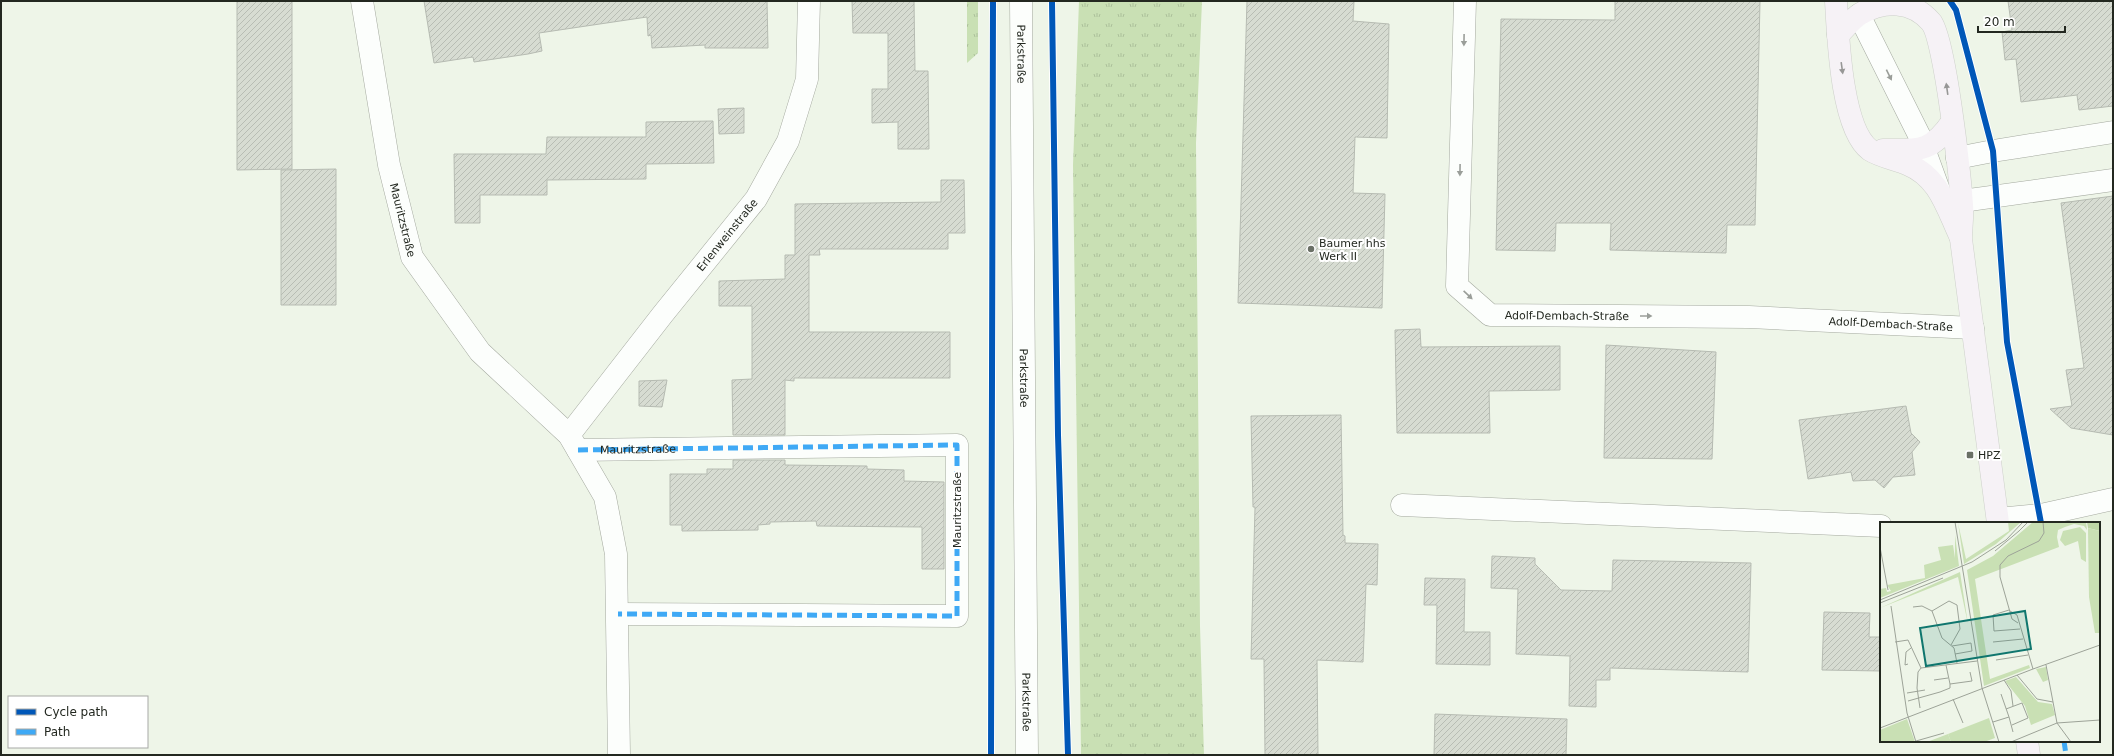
<svg xmlns="http://www.w3.org/2000/svg" width="2114" height="756" viewBox="0 0 2114 756" font-family="'DejaVu Sans',sans-serif">
  <style>
    .grass { fill: url(#grass-tufts) }
    .building { fill: url(#building-hatch); stroke: #b6bbb2 }
    .lines { fill: none; stroke-linecap: round; stroke-linejoin: round }
    .minor-casing { stroke: #a4a99f; stroke-width: 23 }
    .major-casing { stroke: #cdd0ca; stroke-width: 23 }
    .minor { stroke: #fcfefc; stroke-width: 22 }
    .major { stroke: #f6f2f6; stroke-width: 22 }
    .quiet { stroke: #3fa9f5; stroke-width: 5; stroke-dasharray: 10 5; stroke-linecap: butt }
    .cycleway-casing { stroke: #fff; stroke-width: 8 }
    .cycleway { stroke: #0057b8; stroke-width: 6 }
    .oneway { fill: #9a9e99 }
    .oneway2 { fill: #979796 }
    .poi-dot { fill: #6a7066; stroke: #fff; stroke-width: 1.5 }
    .labels { text-anchor: middle; dominant-baseline: central; stroke-width: 4; stroke-linejoin: round; paint-order: stroke }
    .street-label { font-size: 11px; fill: #232820; stroke: #fff }
    .poi-label { font-size: 11px; fill: #232820; stroke: #fff; text-anchor: start }
    .inset-road { fill: none; stroke: #9da398; stroke-width: 1 }
    .view { fill: #0f766e; fill-opacity: 0.15; stroke: #0f766e; stroke-width: 2 }
    .inset-edge { fill: none; stroke: #232820; stroke-width: 2 }
  </style>
  <defs>
    <pattern id="grass-tufts" width="24" height="20" patternUnits="userSpaceOnUse"><rect width="24" height="20" fill="#c9e0b4"/><path d="M3 7l-1-3M5 7V3M7 7l1-3M15 17l-1-3M17 17v-4M19 17l1-3" fill="none" stroke="#acc09a"/></pattern>
    <pattern id="building-hatch" width="6" height="6" patternUnits="userSpaceOnUse"><rect width="6" height="6" fill="#d7dcd2"/><path d="M-1 1l2-2M0 6l6-6M5 7l2-2" fill="none" stroke="#b8bdb4"/></pattern>
  </defs>
  <rect width="100%" height="100%" fill="#eef5e8"/>
  <g class="grass">
    <polygon points="967,1 978,1 978,53 967,63"/>
    <polygon points="1079,1 1202,1 1196,143 1200,626 1204,755 1081,755 1073,165"/>
  </g>
  <g class="building">
    <polygon points="237,1 292,1 292,169 237,170"/>
    <polygon points="424,1 767,1 768,48 705,48 705,45 652,48 651,35 648,36 647,17 539,33 542,51 528,54 474,62 473,57 434,63"/>
    <polygon points="852,1 914,1 915,71 928,71 929,149 898,149 898,122 872,123 872,89 888,89 888,33 853,33"/>
    <polygon points="1247,1 1354,1 1353,21 1389,24 1387,138 1355,137 1353,193 1385,194 1382,308 1238,303"/>
    <polygon points="1615,1 1760,1 1755,225 1727,225 1726,253 1610,250 1611,223 1556,223 1555,251 1496,250 1501,19 1615,20"/>
    <polygon points="2008,1 2113,1 2113,106 2079,110 2077,95 2021,102 2016,59 2005,60 2002,32 2012,30"/>
    <polygon points="744,108 744,133 719,134 718,109"/>
    <polygon points="713,121 714,163 646,164 646,179 547,180 547,195 480,195 480,223 455,223 454,154 546,154 547,137 646,137 646,122"/>
    <polygon points="336,169 336,305 281,305 281,170"/>
    <polygon points="941,180 964,180 965,233 948,233 948,249 819,249 820,255 809,255 809,332 950,332 950,378 794,378 794,381 785,380 785,435 733,435 732,380 752,379 752,306 719,306 719,281 785,279 785,255 795,255 795,204 941,202"/>
    <polygon points="2113,196 2113,435 2071,428 2050,409 2072,406 2066,370 2084,368 2061,203"/>
    <polygon points="1420,329 1421,347 1560,346 1560,390 1489,391 1490,433 1397,433 1395,330"/>
    <polygon points="1606,345 1716,352 1712,459 1604,458"/>
    <polygon points="667,380 662,407 639,406 639,381"/>
    <polygon points="1906,406 1911,433 1920,442 1912,452 1915,475 1893,477 1884,488 1875,480 1853,481 1851,472 1808,479 1799,420"/>
    <polygon points="1341,415 1343,535 1345,536 1345,543 1378,544 1377,585 1366,584 1363,662 1317,660 1318,755 1265,755 1264,659 1251,659 1255,507 1253,507 1251,416"/>
    <polygon points="733,460 785,460 785,465 867,466 867,469 904,470 904,481 944,482 944,569 922,569 922,527 817,526 816,521 770,522 770,524 758,525 758,530 682,531 682,525 670,525 670,474 707,474 707,469 733,469"/>
    <polygon points="1492,556 1535,558 1535,564 1561,590 1612,591 1613,560 1751,563 1748,672 1610,668 1610,680 1596,680 1596,707 1569,706 1570,656 1516,654 1518,589 1491,588"/>
    <polygon points="1425,578 1465,579 1464,632 1490,632 1490,665 1436,664 1437,605 1424,605"/>
    <polygon points="1824,612 1870,613 1869,637 1881,637 1881,671 1822,670"/>
    <polygon points="1435,714 1567,719 1566,755 1434,755"/>
  </g>
  <g class="lines">
    <g class="minor-casing">
      <g id="minor">
        <path id="s1" d="M 362,1 L 389,165 L 412,257 L 480,352 L 569,435 L 605,497 L 616,554 L 619,755"/>
        <path id="s2" d="M 1021,1 L 1027,755"/>
        <path id="s3" d="M 1465,1 L 1457,286 L 1490,315 L 1749,317 L 1973,328"/>
        <polyline points="1859,15 1919,135 1939,190"/>
        <polyline points="1957,158 1993,151 2113,132"/>
        <polyline points="1962,201 2113,180"/>
        <path id="s4" d="M 569,435 L 663,314 L 756,199 L 788,141 L 807,79 L 809,1"/>
        <polyline points="578,450 957,445 957,616 618,614"/>
        <polyline points="1402,505 1881,526"/>
        <polyline points="1998,519 2041,515 2113,499"/>
      </g>
    </g>
    <g class="major-casing">
      <g id="major">
        <path d="M 1836,1 C 1838,35 1841,129 1870,150 C 1879,156 1897,160 1907,164 C 1939,177 1946,206 1960,236"/>
        <path d="M 1838,35 C 1845,28 1852,19 1860,14 C 1884,0 1912,0 1931,22 C 1945,38 1960,177 1962,205 C 1963,216 1961,228 1961,239 L 1998,523"/>
        <path d="M 1883,150 C 1918,150 1931,153 1952,122"/>
        <polyline points="2027,741 2029,755"/>
      </g>
    </g>
    <use href="#minor" class="minor"/>
    <use href="#major" class="major"/>
    <g class="quiet">
      <path id="s5" d="M 578,450 L 957,445 L 957,616 L 618,614"/>
      <polyline points="2064,741 2066,755"/>
    </g>
    <g class="cycleway-casing">
      <g id="cycleway">
        <polyline points="1052,1 1058,435 1068,755"/>
        <polyline points="1950,1 1956,10 1993,151 2007,342 2041,523"/>
        <polyline points="991,755 993,1"/>
      </g>
    </g>
    <use href="#cycleway" class="cycleway"/>
  </g>
  <defs><path id="oneway-solid" d="M-6-.8H1V-3.2L6.5 0L1 3.2V.8H-6Z"/></defs>
  <g class="oneway">
    <use href="#oneway-solid" transform="translate(1464 40) rotate(91)"/>
    <use href="#oneway-solid" transform="translate(1889 75) rotate(64)"/>
    <use href="#oneway-solid" transform="translate(1460 170) rotate(91)"/>
    <use href="#oneway-solid" transform="translate(1468 295) rotate(43)"/>
    <use href="#oneway-solid" transform="translate(1646 316)"/>
  </g>
  <g class="oneway2">
    <use href="#oneway-solid" transform="translate(1842 68) rotate(82)"/>
    <use href="#oneway-solid" transform="translate(1947 89) rotate(-98)"/>
  </g>
  <g class="poi-dot">
    <circle cx="1311" cy="249" r="4"/>
    <rect x="1966" y="451" width="8" height="8" rx="2"/>
  </g>
  <g class="labels">
    <g class="street-label">
      <text stroke="none"><textPath href="#s2" startOffset="53">Parkstraße</textPath></text>
      <text stroke="none"><textPath href="#s1" startOffset="223">Mauritzstraße</textPath></text>
      <text stroke="none"><textPath href="#s4" startOffset="255">Erlenweinstraße</textPath></text>
      <text stroke="none"><textPath href="#s3" startOffset="406">Adolf-Dembach-Straße</textPath></text>
      <text stroke="none"><textPath href="#s3" startOffset="730">Adolf-Dembach-Straße</textPath></text>
      <text stroke="none"><textPath href="#s2" startOffset="377">Parkstraße</textPath></text>
      <text stroke="none"><textPath href="#s5" startOffset="60">Mauritzstraße</textPath></text>
      <text transform="translate(957 510) rotate(-90)">Mauritzstraße</text>
      <text stroke="none"><textPath href="#s2" startOffset="701">Parkstraße</textPath></text>
    </g>
    <g class="poi-label">
      <text x="1319" y="243">Baumer hhs<tspan x="1319" dy="13">Werk II</tspan></text>
      <text x="1978" y="455">HPZ</text>
    </g>
  </g>
  <g transform="translate(1880 522)">
    <rect width="220" height="220" fill="#eef5e8"/>
    <path d="M 128,0 L 141,0 L 116,22 L 84,42 L 78,1 L 86,37 L 129,9 ZM 153,0 L 206,0 L 207,8 L 204,4 L 194,2 L 185,5 L 178,8 L 177,15 L 179,25 L 95,57 L 110,157 L 149,143 L 150,146 L 104,164 L 87,48 L 113,34 ZM 200,5 L 206,11 L 206,40 L 201,37 L 198,19 L 185,24 L 180,18 L 183,9 ZM 75,13 L 79,44 L 0,76 L 0,67 L 6,66 L 7,70 L 11,69 L 7,63 L 45,56 L 44,43 L 61,38 L 58,25 L 73,23 L 75,36 ZM 80,50 L 88,102 L 78,55 L 0,86 ZM 166,145 L 168,158 L 163,160 L 156,147 ZM 136,155 L 158,180 L 172,182 L 175,193 L 151,203 L 145,184 L 125,159 Z" fill="#c9e0b4"/>
    <path d="M 207,0 L 220,0 L 220,9 L 208,6 Z" fill="#bed6a6"/>
    <path d="M 208,6 L 220,9 L 220,111 L 215,111 L 209,75 Z" fill="#c9e0b4"/>
    <path d="M 68,212 L 71,220 L 47,220 Z" fill="#c9e0b4"/>
    <path d="M 109,196 L 115,216 L 104,220 L 71,220 L 68,212 Z" fill="#c9e0b4"/>
    <path d="M 27,197 L 35,220 L 0,220 L 0,208 Z" fill="#c9e0b4"/>
    <path class="inset-road" d="M 75,0 L 102,166 L 119,220M 139,9 L 148,0M 0,25 L 8,68M 115,29 L 139,9M 0,78 L 92,40 L 126,18 L 143,0M 0,81 L 63,56M 11,84 L 27,191 L 36,220M 33,85 L 42,84 L 52,89 L 62,116 L 74,126 L 77,141M 129,88 L 113,93 L 114,109 L 140,107M 52,89 L 69,79 L 77,83 L 80,107 L 71,123M 130,89 L 137,93 L 153,147 L 220,123M 138,101 L 132,97 L 120,55 L 120,43 L 128,34 L 159,19 L 164,11 L 163,0M 15,120 L 28,118 L 41,146M 113,120 L 143,117M 72,124 L 91,121 L 92,129 L 75,132M 116,138 L 148,133M 28,142 L 25,143 L 26,130 L 31,126M 66,143 L 70,162M 166,143 L 177,201 L 191,220M 41,146 L 97,139M 137,153 L 157,177 L 173,180M 54,158 L 68,156M 124,158 L 131,169 L 133,184M 27,171 L 45,168M 73,177 L 83,201M 28,179 L 60,170 L 70,166 L 70,162 L 92,159 L 90,150M 40,186 L 37,166 L 38,150 L 41,146M 126,187 L 142,181 L 148,196 L 132,203M 129,195 L 133,210M 113,200 L 129,195 L 121,172M 0,206 L 153,147M 36,219 L 64,211M 131,220 L 177,201 L 220,198"/>
    <path class="view" d="M 145,89 L 151,127 L 46,144 L 40,106 Z"/>
    <rect width="220" height="220" class="inset-edge"/>
  </g>
  <rect width="2114" height="756" fill="none" stroke="#232820" stroke-width="4"/>
  <rect x="8" y="696" width="140" height="52" fill="#ffffff" stroke="#a7a9a6"/>
  <rect x="16" y="709" width="20" height="6" fill="#0057b8" stroke="#a7a9a6"/>
  <text x="44" y="716" font-size="12" fill="#232820">Cycle path</text>
  <rect x="16" y="729" width="20" height="6" fill="#3fa9f5" stroke="#a7a9a6"/>
  <text x="44" y="736" font-size="12" fill="#232820">Path</text>
  <path d="M1978 26v6h87v-6" fill="none" stroke="#232820" stroke-width="2"/>
  <text x="1984" y="26" font-size="12" fill="#232820" stroke="#ffffff" stroke-width="3" paint-order="stroke">20 m</text>
</svg>
